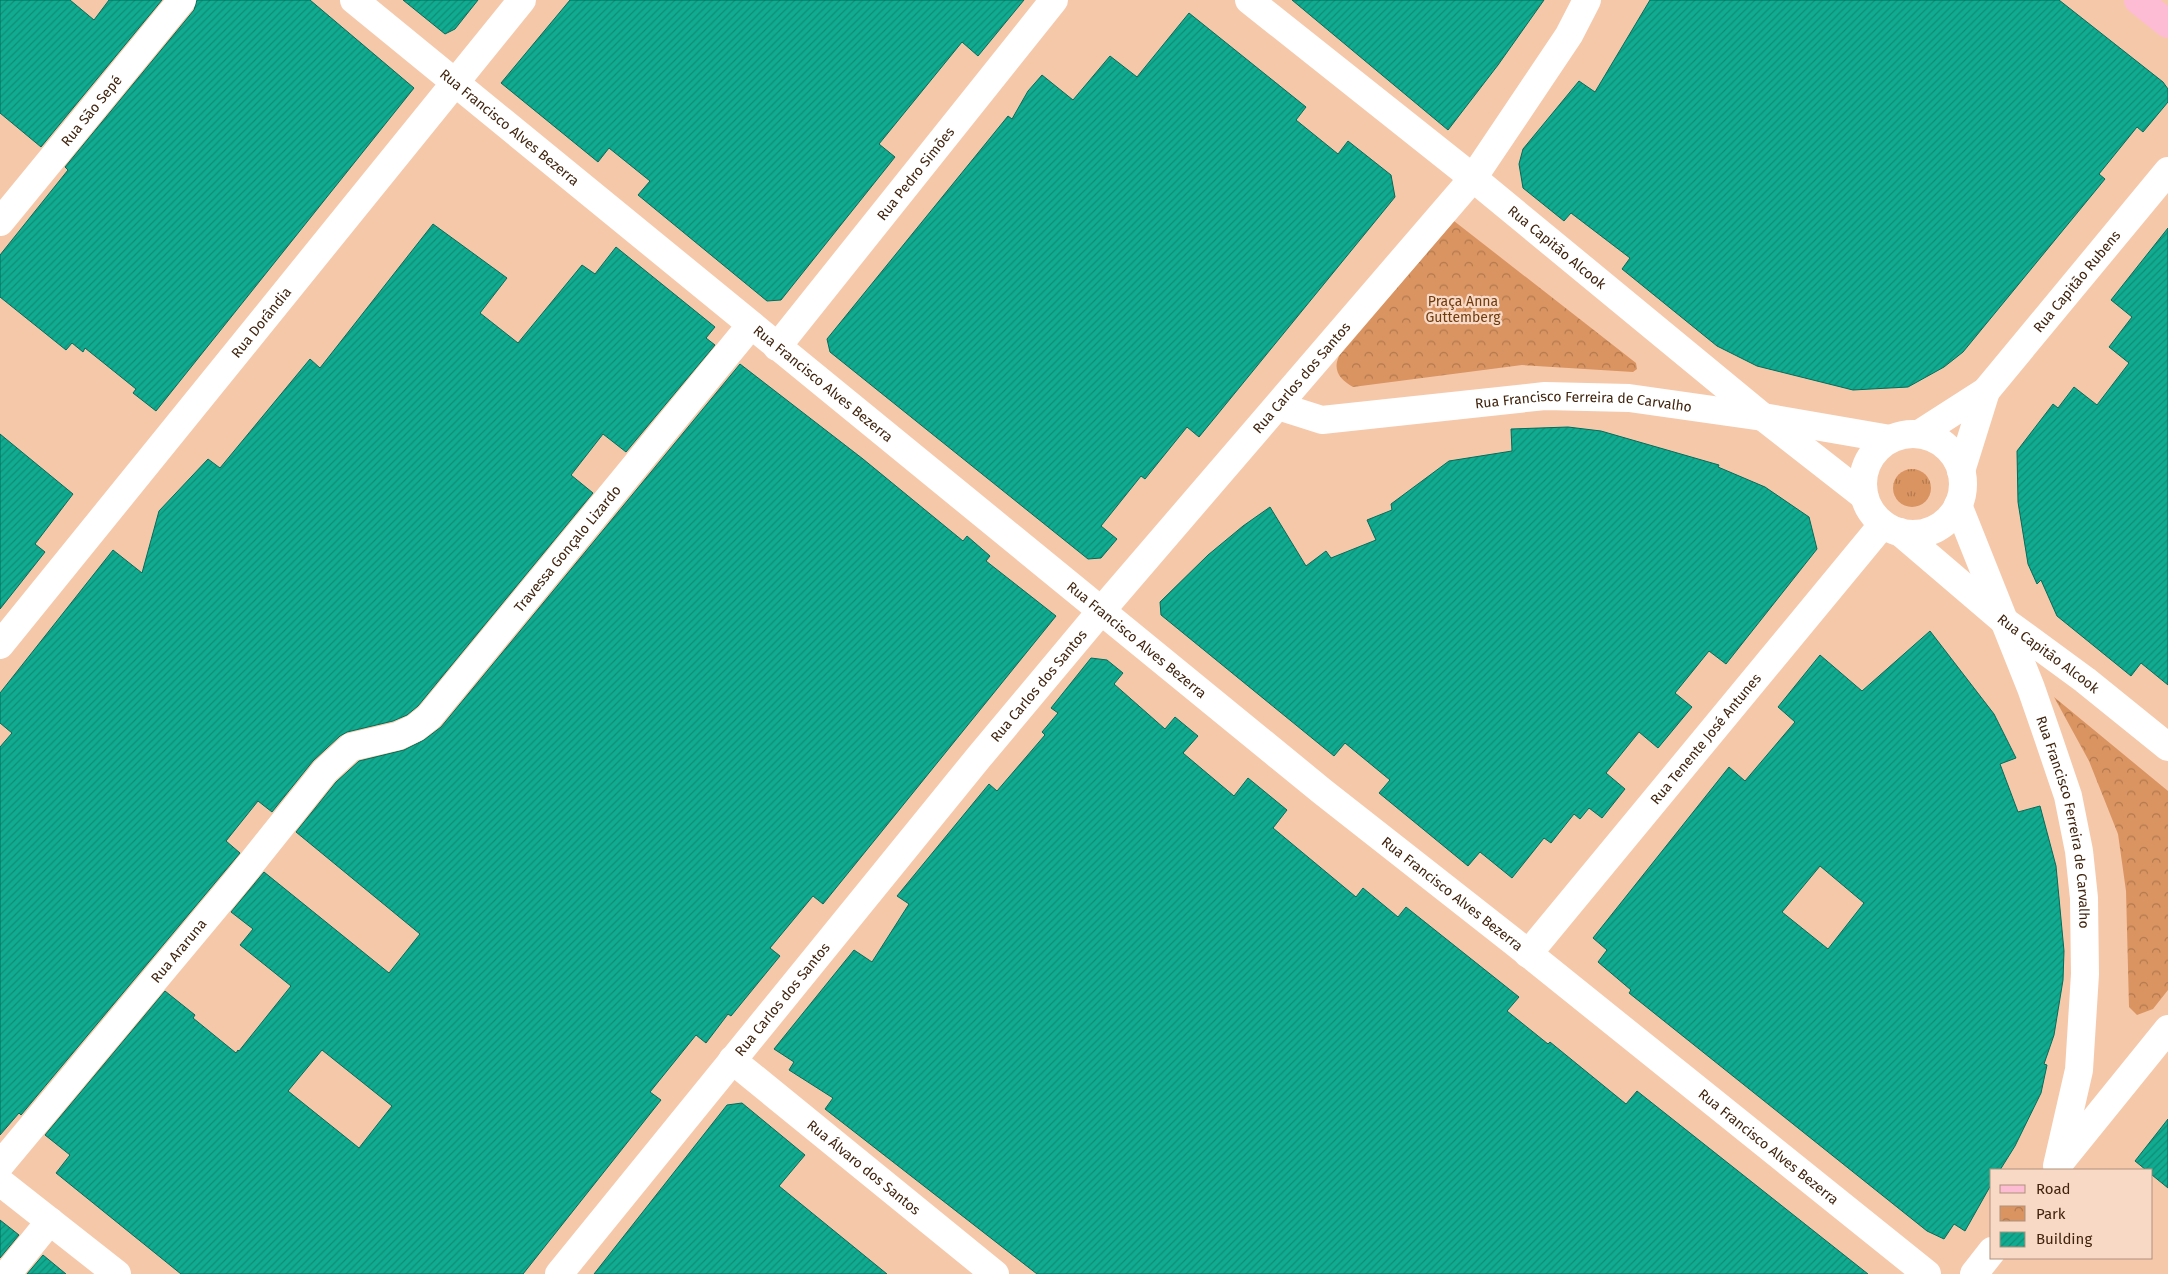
<svg xmlns="http://www.w3.org/2000/svg" width="2168" height="1274" viewBox="0 0 2168 1274" font-family="'Fira Sans',sans-serif">
  <style>
    .grass { fill: url(#grass-tufts) }
    .park { fill: url(#park-crowns) }
    .building { fill: url(#building-hatch); stroke: #036c5a; fill-rule: evenodd }
    .lines { fill: none; stroke-linecap: round; stroke-linejoin: round }
    .minor { stroke: #fff; stroke-width: 28 }
    .major { stroke: #fdbbd4; stroke-width: 28 }
    .labels { text-anchor: middle; dominant-baseline: central; stroke-width: 4.5; stroke-linejoin: round; paint-order: stroke }
    .street-label { font-size: 14px; fill: #41240e; stroke: #f8d9c5 }
    .park-label { font-size: 14px; fill: #6f3b0e; stroke: #f8d9c5 }
  </style>
  <defs>
    <pattern id="grass-tufts" width="24" height="20" patternUnits="userSpaceOnUse" patternTransform="scale(1.25)"><rect width="24" height="20" fill="#da9461"/><path d="M3 7l-1-3M5 7V3M7 7l1-3M15 17l-1-3M17 17v-4M19 17l1-3" fill="none" stroke="#b2794e"/></pattern>
    <pattern id="park-crowns" width="20" height="18" patternUnits="userSpaceOnUse" patternTransform="scale(1.25)"><rect width="20" height="18" fill="#da9461"/><path d="M2 6a3 3 0 1 1 6 0M12 15a3 3 0 1 1 6 0" fill="none" stroke="#b2794e"/></pattern>
    <pattern id="building-hatch" width="6" height="6" patternUnits="userSpaceOnUse" patternTransform="scale(1.25)"><rect width="6" height="6" fill="#10ac91"/><path d="M-1 1l2-2M0 6l6-6M5 7l2-2" fill="none" stroke="#118c75"/></pattern>
  </defs>
  <rect width="100%" height="100%" fill="#f6c8aa"/>
  <circle class="grass" cx="1912" cy="488" r="19"/>
  <g class="park">
    <path d="M 1454,221 L 1636,363 L 1637,369 L 1633,372 L 1522,365 L 1353,387 C 1341,380 1332,371 1339,356 Z"/>
    <polygon points="2054,697 2168,791 2168,990 2153,1009 2137,1015 2129,1007 2126,891 2118,834 2089,761"/>
  </g>
  <g class="building">
    <polygon points="0,0 70,0 94,20 109,0 162,0 41,147 0,113"/>
    <polygon points="197,0 310,0 414,88 156,411 133,393 136,389 85,348 83,352 72,343 66,350 0,297 0,255 68,170 65,167 194,10"/>
    <polygon points="403,0 478,0 455,29 445,34"/>
    <polygon points="570,0 1024,0 978,56 962,42 879,144 895,157 781,300 767,301 638,195 650,181 609,148 598,162 501,83"/>
    <polygon points="1292,0 1544,0 1498,65 1448,130"/>
    <polygon points="1650,0 2059,0 2163,82 2168,89 2168,102 2143,132 2137,127 2099,174 2105,179 1963,352 1944,367 1908,387 1853,390 1757,366 1717,346 1622,269 1630,258 1571,213 1564,221 1523,188 1519,164 1523,149 1579,81 1595,92"/>
    <polygon points="1189,13 1306,107 1296,120 1338,154 1348,141 1391,175 1395,197 1199,437 1187,427 1145,479 1141,476 1101,526 1117,539 1101,558 1088,559 830,352 827,339 1008,116 1012,119 1028,91 1042,75 1073,100 1110,56 1137,77"/>
    <polygon points="433,224 507,278 480,313 518,343 582,265 595,274 616,247 715,327 706,338 715,345 626,452 603,434 571,475 593,493 418,706 407,715 393,721 347,732 340,736 313,761 272,812 258,801 226,841 240,853 21,1115 19,1113 0,1135 0,747 12,733 0,723 0,693 113,550 142,573 159,511 208,459 220,468 310,359 320,368"/>
    <polygon points="2168,228 2168,685 2141,663 2131,676 2057,616 2041,580 2037,584 2028,564 2018,502 2017,451 2053,404 2058,408 2074,387 2097,405 2129,363 2109,347 2132,317 2111,300"/>
    <path d="M 740,364 L 863,459 L 963,541 L 967,536 L 990,556 L 986,561 L 1056,616 L 823,904 L 813,896 L 770,948 L 780,956 L 731,1016 L 728,1014 L 706,1043 L 696,1035 L 650,1092 L 661,1100 L 523,1274 L 181,1274 L 56,1173 L 70,1155 L 45,1135 L 165,991 L 195,1015 L 193,1018 L 236,1053 L 238,1050 L 239,1051 L 291,986 L 240,945 L 253,929 L 231,912 L 264,872 L 389,973 L 420,934 L 296,832 L 336,782 L 359,761 L 404,750 L 424,740 L 441,727 ZM 322,1050 L 392,1106 L 359,1148 L 288,1091 Z"/>
    <polygon points="1568,427 1601,431 1719,465 1718,467 1765,487 1809,517 1817,549 1726,664 1709,651 1675,693 1692,707 1658,748 1639,732 1606,773 1625,789 1602,818 1589,808 1580,819 1574,814 1551,843 1544,838 1512,878 1480,852 1468,866 1379,793 1390,780 1345,743 1334,756 1161,615 1160,602 1208,555 1243,526 1270,507 1306,566 1326,551 1331,558 1376,540 1367,520 1392,510 1391,504 1449,461 1512,451 1511,429"/>
    <polygon points="0,434 73,494 35,544 45,552 0,609"/>
    <path d="M 1930,631 L 1994,714 L 2016,758 L 2000,764 L 2018,812 L 2040,806 L 2056,866 L 2064,951 L 2063,980 L 2054,1035 L 2044,1064 L 2047,1065 L 2041,1093 L 2015,1146 L 2000,1170 L 1992,1170 L 1992,1183 L 1965,1231 L 1954,1224 L 1944,1239 L 1927,1231 L 1629,993 L 1631,990 L 1598,962 L 1607,950 L 1593,938 L 1729,767 L 1745,781 L 1795,722 L 1778,707 L 1820,655 L 1862,691 ZM 1820,866 L 1864,903 L 1828,949 L 1782,912 Z"/>
    <polygon points="1091,658 1107,660 1123,673 1114,684 1165,729 1175,717 1198,736 1183,753 1234,796 1248,778 1287,810 1273,828 1356,897 1363,888 1398,917 1406,907 1519,997 1507,1011 1548,1044 1550,1042 1626,1104 1637,1091 1868,1274 1037,1274 825,1109 833,1098 789,1070 794,1062 774,1049 854,950 872,962 909,904 897,896 989,784 997,791 1045,735 1042,732 1058,713 1051,708"/>
    <polygon points="742,1103 805,1155 779,1186 887,1274 594,1274 727,1105"/>
    <polygon points="2168,1119 2168,1188 2152,1175 2152,1170 2146,1170 2135,1161"/>
    <polygon points="0,1220 19,1235 0,1258"/>
    <polygon points="43,1255 66,1274 27,1274"/>
  </g>
  <g class="lines">
    <g class="minor">
      <path id="s1" d="M 354,0 L 1323,792 L 1514,942 L 1927,1274"/>
      <path id="s2" d="M 1249,0 L 1473,178 L 1763,417 L 1864,496"/>
      <path id="s3" d="M 0,222 L 182,0"/>
      <path id="s4" d="M 777,347 L 1054,0"/>
      <path id="s5" d="M 1278,406 L 1322,420 L 1545,396 L 1629,398 L 1763,417 L 1890,439"/>
      <path id="s6" d="M 1919,434 L 1986,391 L 2168,171"/>
      <circle cx="1913" cy="484" r="50"/>
      <polyline points="1961,471 1986,391"/>
      <path id="s7" d="M 1958,505 L 2031,688 L 2048,737 L 2068,796 L 2079,851 L 2084,898 L 2085,974 L 2079,1070 L 2057,1166"/>
      <path id="s8" d="M 1900,532 L 2003,620 L 2085,680 L 2168,747"/>
      <path id="s9" d="M 0,645 L 522,0"/>
      <path id="s10" d="M 1528,954 L 1883,524"/>
      <path id="s11" d="M 732,1060 L 995,1274"/>
      <polyline points="2062,1160 2168,1029"/>
      <path id="s12" d="M 0,1165 L 241,876 L 325,771 L 351,747 L 398,736 L 415,728 L 429,717 L 751,325"/>
      <polyline points="0,1182 117,1274"/>
      <polyline points="7,1274 50,1221"/>
      <path id="s13" d="M 559,1274 L 979,757 L 1101,611 L 1473,178 L 1569,35 L 1587,0"/>
      <polyline points="1974,1274 1992,1251"/>
    </g>
    <polyline class="major" points="2138,0 2168,24"/>
  </g>
  <g class="labels">
    <g class="street-label">
      <text stroke="none"><textPath href="#s3" startOffset="144">Rua São Sepé</textPath></text>
      <text stroke="none"><textPath href="#s1" startOffset="201">Rua Francisco Alves Bezerra</textPath></text>
      <text stroke="none"><textPath href="#s4" startOffset="222">Rua Pedro Simões</textPath></text>
      <text stroke="none"><textPath href="#s2" startOffset="395">Rua Capitão Alcook</textPath></text>
      <text stroke="none"><textPath href="#s6" startOffset="222">Rua Capitão Rubens</textPath></text>
      <text stroke="none"><textPath href="#s9" startOffset="415">Rua Dorândia</textPath></text>
      <text stroke="none"><textPath href="#s13" startOffset="1164">Rua Carlos dos Santos</textPath></text>
      <text stroke="none"><textPath href="#s1" startOffset="606">Rua Francisco Alves Bezerra</textPath></text>
      <text stroke="none"><textPath href="#s5" startOffset="309">Rua Francisco Ferreira de Carvalho</textPath></text>
      <text stroke="none"><textPath href="#s12" startOffset="849">Travessa Gonçalo Lizardo</textPath></text>
      <text stroke="none"><textPath href="#s1" startOffset="1011">Rua Francisco Alves Bezerra</textPath></text>
      <text stroke="none"><textPath href="#s8" startOffset="192">Rua Capitão Alcook</textPath></text>
      <text stroke="none"><textPath href="#s13" startOffset="759">Rua Carlos dos Santos</textPath></text>
      <text stroke="none"><textPath href="#s10" startOffset="279">Rua Tenente José Antunes</textPath></text>
      <text stroke="none"><textPath href="#s7" startOffset="336">Rua Francisco Ferreira de Carvalho</textPath></text>
      <text stroke="none"><textPath href="#s1" startOffset="1416">Rua Francisco Alves Bezerra</textPath></text>
      <text stroke="none"><textPath href="#s12" startOffset="279">Rua Araruna</textPath></text>
      <text stroke="none"><textPath href="#s13" startOffset="354">Rua Carlos dos Santos</textPath></text>
      <text stroke="none"><textPath href="#s1" startOffset="1821">Rua Francisco Alves Bezerra</textPath></text>
      <text stroke="none"><textPath href="#s11" startOffset="170">Rua Álvaro dos Santos</textPath></text>
    </g>
    <g class="park-label">
      <text x="1463" y="301">Praça Anna<tspan x="1463" dy="16">Guttemberg</tspan></text>
    </g>
  </g>
  <rect x="1990" y="1169" width="162" height="90" fill="#f8d9c5" stroke="#af917c"/>
  <rect x="2000" y="1185" width="25" height="8" fill="#fdbbd4" stroke="#af917c"/>
  <text x="2036" y="1194" font-size="15" fill="#41240e">Road</text>
  <rect x="2000" y="1206" width="25" height="15" fill="url(#park-crowns)" stroke="#af917c"/>
  <text x="2036" y="1219" font-size="15" fill="#41240e">Park</text>
  <rect x="2000" y="1232" width="25" height="15" fill="url(#building-hatch)" stroke="#af917c"/>
  <text x="2036" y="1244" font-size="15" fill="#41240e">Building</text>
</svg>
